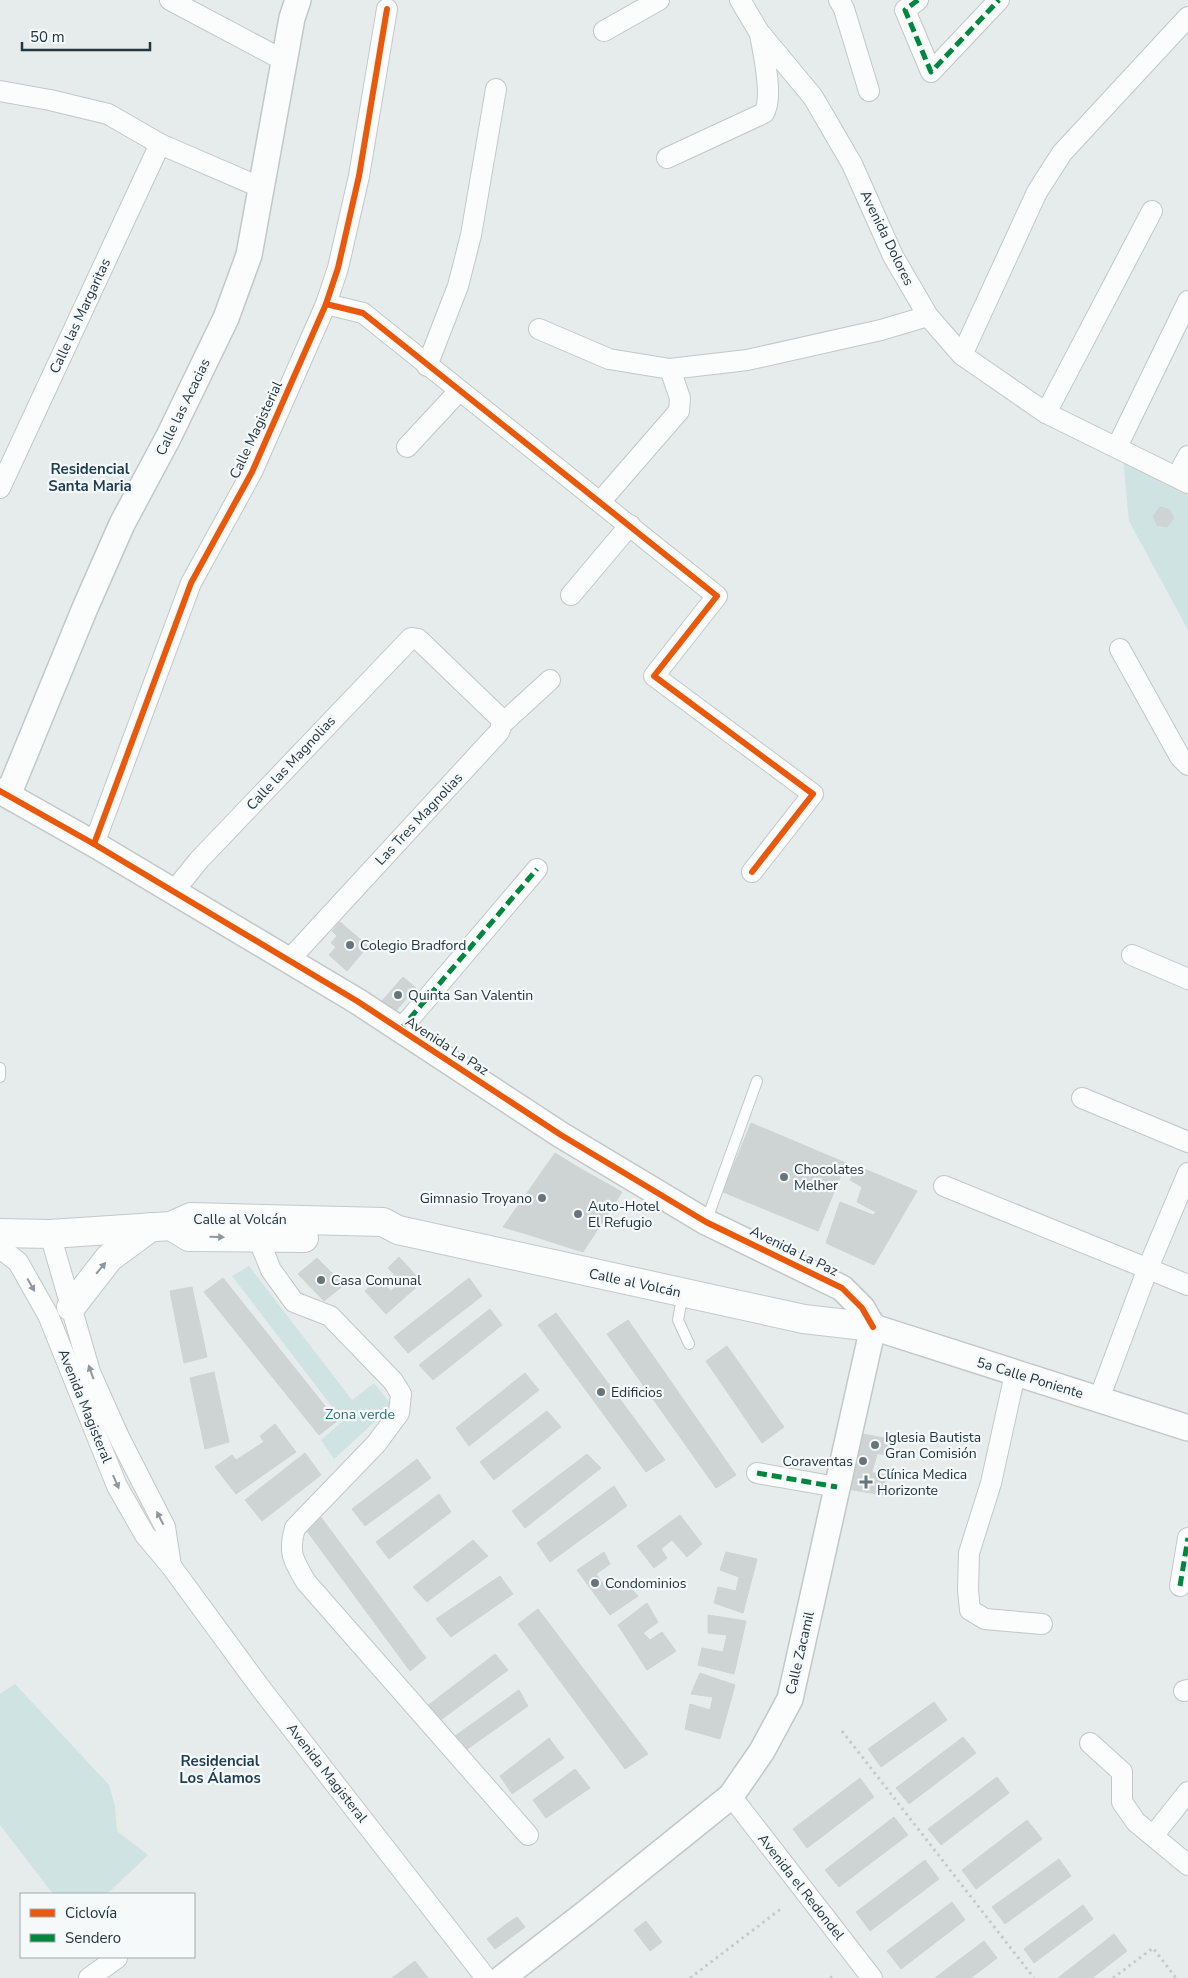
<svg xmlns="http://www.w3.org/2000/svg" width="1188" height="1978" viewBox="0 0 1188 1978" font-family="'Nunito Sans',sans-serif">
  <style>
    .green { fill: #cfe4e2 }
    .building { fill: #ced3d4; stroke: #cfd3d4 }
    .lines { fill: none; stroke-linecap: round; stroke-linejoin: round }
    .service-casing { stroke: #c3c7c8; stroke-width: 12 }
    .minor-casing { stroke: #c3c7c8; stroke-width: 22 }
    .tertiary-casing { stroke: #c3c7c8; stroke-width: 28 }
    .secondary-casing { stroke: #c3c9ca; stroke-width: 30 }
    .path { stroke: #c6cacd; stroke-width: 3; stroke-dasharray: 2.5 4; stroke-linecap: butt }
    .service { stroke: #fbfcfc; stroke-width: 10 }
    .minor { stroke: #fbfcfc; stroke-width: 20 }
    .tertiary { stroke: #fbfcfc; stroke-width: 25 }
    .secondary { stroke: #fbfcfc; stroke-width: 28 }
    .quiet { stroke: #00873e; stroke-width: 5; stroke-dasharray: 10 5; stroke-linecap: butt }
    .cycleway-casing { stroke: #f5f9fa; stroke-width: 9 }
    .cycleway { stroke: #e8590c; stroke-width: 6 }
    .oneway { fill: #8f989e }
    .poi-dot { fill: #67757b; stroke: #f5f9fa; stroke-width: 2 }
    .labels { text-anchor: middle; dominant-baseline: central; stroke-width: 4.5; stroke-linejoin: round; paint-order: stroke }
    .street-label { font-size: 14px; fill: #23353f; stroke: #f5f9fa }
    .poi-label { font-size: 14px; fill: #23353f; stroke: #f5f9fa; text-anchor: start }
    .park-label { font-size: 14px; fill: #2e7576; stroke: #f5f9fa }
    .neighbourhood-label { font-size: 15px; font-weight: bold; fill: #1f3e51; stroke: #f5f9fa }
  </style>
  <rect width="100%" height="100%" fill="#e6ebeb"/>
  <g class="green">
    <polygon points="1123,458 1188,494 1188,630 1129,521"/>
    <polygon points="249,1266 352,1400 374,1383 392,1406 334,1459 321,1440 343,1421 232,1276"/>
    <polygon points="15,1684 109,1785 115,1806 117,1831 148,1855 107,1894 53,1894 0,1825 0,1694"/>
  </g>
  <g class="building">
    <polygon points="1160,507 1169,509 1174,518 1167,527 1157,525 1153,516"/>
    <polygon points="340,922 368,946 347,971 329,955 336,947 331,943 337,936 332,931"/>
    <polygon points="403,977 416,988 394,1013 381,1002"/>
    <polygon points="751,1123 846,1163 818,1231 723,1192"/>
    <polygon points="555,1153 581,1169 533,1236 503,1227"/>
    <polygon points="857,1166 917,1191 874,1265 826,1243 840,1202 873,1215 876,1212 857,1202 862,1187 850,1180"/>
    <polygon points="581,1169 622,1192 583,1252 533,1236"/>
    <polygon points="399,1257 422,1282 386,1314 365,1291 378,1279 391,1291 401,1282 388,1268"/>
    <polygon points="317,1258 344,1285 324,1301 298,1274"/>
    <polygon points="223,1278 337,1421 319,1435 204,1292"/>
    <polygon points="469,1278 482,1296 408,1353 394,1337"/>
    <polygon points="192,1287 207,1357 184,1363 170,1291"/>
    <polygon points="490,1309 502,1325 433,1380 419,1365"/>
    <polygon points="556,1313 665,1460 646,1472 538,1325"/>
    <polygon points="628,1320 736,1475 716,1488 607,1334"/>
    <polygon points="727,1346 784,1427 762,1443 706,1361"/>
    <polygon points="214,1372 229,1442 205,1449 190,1378"/>
    <polygon points="525,1373 539,1390 469,1446 456,1428"/>
    <polygon points="547,1411 561,1427 494,1480 480,1462"/>
    <polygon points="275,1424 296,1452 236,1494 215,1467 232,1455 236,1460 264,1442 260,1436"/>
    <polygon points="858,1433 894,1440 891,1456 855,1449"/>
    <polygon points="855,1449 877,1454 872,1472 850,1469"/>
    <polygon points="305,1453 321,1475 262,1521 245,1500"/>
    <polygon points="587,1454 601,1468 525,1528 512,1511"/>
    <polygon points="417,1459 431,1478 365,1526 352,1509"/>
    <polygon points="850,1469 886,1475 883,1495 847,1489"/>
    <polygon points="614,1486 627,1506 550,1562 537,1543"/>
    <polygon points="439,1494 451,1512 389,1559 376,1542"/>
    <polygon points="680,1515 702,1544 687,1557 672,1540 661,1549 667,1558 654,1568 637,1546"/>
    <polygon points="320,1516 426,1658 410,1671 304,1527"/>
    <polygon points="473,1540 488,1556 427,1602 413,1587"/>
    <polygon points="604,1552 610,1564 596,1574 604,1585 609,1592 625,1582 638,1596 610,1615 577,1570"/>
    <polygon points="726,1552 757,1559 743,1613 714,1603 718,1587 736,1591 739,1577 720,1570"/>
    <polygon points="500,1576 513,1594 451,1637 436,1619"/>
    <polygon points="647,1603 658,1622 643,1633 650,1640 662,1632 676,1651 647,1670 618,1625"/>
    <polygon points="538,1609 648,1754 625,1769 518,1624"/>
    <polygon points="708,1615 746,1621 734,1674 698,1665 702,1648 723,1652 727,1635 708,1633"/>
    <polygon points="495,1654 508,1670 438,1722 426,1707"/>
    <polygon points="700,1673 735,1685 720,1739 685,1729 690,1704 710,1710 713,1697 691,1694"/>
    <polygon points="519,1690 528,1706 466,1750 455,1736"/>
    <polygon points="934,1702 947,1720 881,1767 868,1749"/>
    <polygon points="963,1737 976,1753 909,1804 896,1788"/>
    <polygon points="549,1738 564,1758 512,1794 500,1776"/>
    <polygon points="575,1769 590,1788 546,1818 533,1800"/>
    <polygon points="997,1777 1009,1793 941,1845 928,1829"/>
    <polygon points="860,1778 874,1797 807,1848 793,1829"/>
    <polygon points="894,1817 908,1835 839,1887 825,1870"/>
    <polygon points="1027,1820 1042,1839 976,1889 962,1870"/>
    <polygon points="1059,1859 1071,1876 1005,1924 992,1907"/>
    <polygon points="925,1860 939,1879 870,1931 856,1912"/>
    <polygon points="952,1902 965,1920 901,1969 887,1951"/>
    <polygon points="1083,1905 1093,1919 1034,1963 1024,1949"/>
    <polygon points="517,1917 525,1927 513,1936 505,1925"/>
    <polygon points="646,1921 662,1942 650,1951 634,1930"/>
    <polygon points="505,1925 513,1936 495,1949 487,1939"/>
    <polygon points="1114,1934 1127,1951 1092,1978 1058,1978"/>
    <polygon points="984,1941 997,1958 971,1978 935,1978"/>
    <polygon points="415,1961 428,1978 392,1978"/>
  </g>
  <g class="lines">
    <g class="service-casing">
      <g id="service">
        <polyline points="0,1068 0,1077"/>
        <polyline points="706,1222 757,1081"/>
        <polyline points="683,1293 678,1320 689,1344"/>
      </g>
    </g>
    <g class="minor-casing">
      <g id="minor">
        <polyline points="170,0 285,61"/>
        <polyline points="740,0 759,32 813,97 852,164 893,256 928,316 962,355 1046,413 1188,483"/>
        <polyline points="839,0 844,9 869,91"/>
        <polyline points="918,0 905,10 931,72 999,0"/>
        <polyline points="604,31 659,0"/>
        <polyline points="0,91 50,100 108,114 160,144 262,188"/>
        <path d="M 667,158 L 764,113 C 774,97 763,53 760,34"/>
        <polyline points="326,304 363,313 717,596 654,676 813,794 752,872"/>
        <polyline points="539,329 609,359 670,369 747,360 881,330 928,316"/>
        <polyline points="962,355 1037,192 1062,153 1188,17"/>
        <polyline points="427,366 458,286 471,235 496,89"/>
        <polyline points="1046,413 1152,211"/>
        <polyline points="407,447 459,391"/>
        <polyline points="1117,447 1188,301"/>
        <polyline points="1177,477 1188,456"/>
        <polyline points="0,488 160,144"/>
        <polyline points="600,502 679,411 680,398 670,369"/>
        <polyline points="571,595 630,525"/>
        <polyline points="1120,649 1180,757 1188,765"/>
        <polyline points="94,844 191,583 252,472 326,304 338,268 359,176 387,9"/>
        <polyline points="174,891 199,860 411,638 418,639 500,718 502,724"/>
        <polyline points="1132,955 1188,979"/>
        <polyline points="289,960 499,732 502,724 550,680"/>
        <polyline points="400,1030 537,869"/>
        <polyline points="1082,1098 1188,1142"/>
        <polyline points="944,1186 1188,1285"/>
        <polyline points="50,1234 90,1372 119,1437 165,1527 171,1566"/>
        <path d="M 258,1238 L 271,1270 L 294,1302 L 330,1316 L 393,1381 L 401,1394 L 399,1413 L 376,1444 L 295,1528 C 288,1553 293,1560 306,1582 L 528,1835"/>
        <polyline points="0,1248 18,1262 48,1315 117,1486 145,1535 171,1566 262,1690 486,1978"/>
        <polyline points="1015,1374 991,1483 969,1553 968,1590 970,1610 985,1619 1042,1624"/>
        <polyline points="1099,1399 1148,1268 1188,1173"/>
        <polyline points="757,1473 837,1487"/>
        <polyline points="1180,1586 1188,1538"/>
        <polyline points="1184,1691 1188,1690"/>
        <polyline points="1090,1743 1122,1772 1122,1802 1136,1822 1188,1865"/>
        <polyline points="731,1796 872,1978"/>
        <polyline points="1153,1836 1188,1792"/>
        <polyline points="89,1978 117,1958"/>
      </g>
    </g>
    <g class="tertiary-casing">
      <g id="tertiary">
        <polyline points="0,791 94,844 357,1001 561,1135 706,1222 842,1288 862,1308 873,1327"/>
        <polyline points="8,795 85,608 122,524 169,436 226,318 249,255 292,18 298,0"/>
        <polyline points="873,1327 1188,1428"/>
        <polyline points="502,1978 587,1912 731,1796 762,1751 790,1699 873,1327"/>
      </g>
    </g>
    <g class="secondary-casing">
      <g id="secondary">
        <polyline points="171,1226 189,1237 304,1238"/>
        <polyline points="0,1233 50,1234 171,1226 191,1217 383,1222 398,1230 804,1319 873,1327"/>
        <polyline points="71,1307 109,1258 151,1227"/>
      </g>
    </g>
    <g class="path">
      <polyline points="842,1731 1034,1978"/>
      <polyline points="690,1978 782,1908"/>
      <polyline points="830,1978 834,1976"/>
      <polyline points="1113,1978 1153,1948 1176,1978"/>
    </g>
    <use href="#service" class="service"/>
    <use href="#minor" class="minor"/>
    <use href="#tertiary" class="tertiary"/>
    <use href="#secondary" class="secondary"/>
    <g class="quiet">
      <polyline points="918,0 905,10 931,72 999,0"/>
      <polyline points="400,1030 537,869"/>
      <polyline points="757,1473 837,1487"/>
      <polyline points="1180,1586 1188,1538"/>
    </g>
    <g class="cycleway-casing">
      <g id="cycleway">
        <polyline points="326,304 363,313 717,596 654,676 813,794 752,872"/>
        <polyline points="0,791 94,844 357,1001 561,1135 706,1222 842,1288 862,1308 873,1327"/>
        <polyline points="94,844 191,583 252,472 326,304 338,268 359,176 387,9"/>
      </g>
    </g>
    <use href="#cycleway" class="cycleway"/>
  </g>
  <defs><path id="oneway-solid" d="M-6-.8H1V-3.2L6.5 0L1 3.2V.8H-6Z" transform="scale(1.25)"/></defs>
  <g class="oneway">
    <use href="#oneway-solid" transform="translate(217 1237) rotate(1)"/>
    <use href="#oneway-solid" transform="translate(101 1268) rotate(-50)"/>
    <use href="#oneway-solid" transform="translate(31 1285) rotate(61)"/>
    <use href="#oneway-solid" transform="translate(91 1372) rotate(-110)"/>
    <use href="#oneway-solid" transform="translate(116 1482) rotate(66)"/>
    <use href="#oneway-solid" transform="translate(160 1518) rotate(-117)"/>
  </g>
  <g class="poi-dot">
    <circle cx="350" cy="945" r="5"/>
    <circle cx="398" cy="995" r="5"/>
    <circle cx="784" cy="1177" r="5"/>
    <circle cx="542" cy="1198" r="5"/>
    <circle cx="578" cy="1214" r="5"/>
    <circle cx="321" cy="1280" r="5"/>
    <circle cx="601" cy="1392" r="5"/>
    <circle cx="875" cy="1445" r="5"/>
    <circle cx="863" cy="1461" r="5"/>
    <path d="M863.5 1474.5h5v5h5v5h-5v5h-5v-5h-5v-5h5z"/>
    <circle cx="595" cy="1583" r="5"/>
  </g>
  <g class="labels">
    <g class="street-label">
      <text transform="translate(887 238) rotate(64)">Avenida Dolores</text>
      <text transform="translate(80 316) rotate(-65)">Calle las Margaritas</text>
      <text transform="translate(183 407) rotate(-64)">Calle las Acacias</text>
      <text transform="translate(256 430) rotate(-65)">Calle Magisterial</text>
      <text transform="translate(291 763) rotate(-47)">Calle las Magnolias</text>
      <text transform="translate(419 819) rotate(-47)">Las Tres Magnolias</text>
      <text transform="translate(447 1046) rotate(33)">Avenida La Paz</text>
      <text x="240" y="1219">Calle al Volcán</text>
      <text transform="translate(794 1251) rotate(26)">Avenida La Paz</text>
      <text transform="translate(635 1283) rotate(12)">Calle al Volcán</text>
      <text transform="translate(1030 1378) rotate(17)">5a Calle Poniente</text>
      <text transform="translate(85 1406) rotate(68)">Avenida Magisteral</text>
      <text transform="translate(800 1653) rotate(-77)">Calle Zacamil</text>
      <text transform="translate(327 1773) rotate(52)">Avenida Magisteral</text>
      <text transform="translate(801 1887) rotate(52)">Avenida el Redondel</text>
    </g>
    <g class="poi-label">
      <text x="360" y="945">Colegio Bradford</text>
      <text x="408" y="995">Quinta San Valentin</text>
      <text x="794" y="1169">Chocolates<tspan x="794" dy="16">Melher</tspan></text>
      <text x="532" y="1198" text-anchor="end">Gimnasio Troyano</text>
      <text x="588" y="1206">Auto-Hotel<tspan x="588" dy="16">El Refugio</tspan></text>
      <text x="331" y="1280">Casa Comunal</text>
      <text x="611" y="1392">Edificios</text>
      <text x="885" y="1437">Iglesia Bautista<tspan x="885" dy="16">Gran Comisión</tspan></text>
      <text x="853" y="1461" text-anchor="end">Coraventas</text>
      <text x="877" y="1474">Clínica Medica<tspan x="877" dy="16">Horizonte</tspan></text>
      <text x="605" y="1583">Condominios</text>
    </g>
    <g class="park-label">
      <text x="360" y="1414">Zona verde</text>
    </g>
    <g class="neighbourhood-label">
      <text x="90" y="469">Residencial<tspan x="90" dy="17">Santa Maria</tspan></text>
      <text x="220" y="1761">Residencial<tspan x="220" dy="17">Los Álamos</tspan></text>
    </g>
  </g>
  <rect x="20" y="1893" width="175" height="65" fill="#f5f9fa" stroke="#a1abaf"/>
  <rect x="30" y="1909" width="25" height="8" fill="#e8590c" stroke="#a1abaf"/>
  <text x="65" y="1918" font-size="15" fill="#23353f">Ciclovía</text>
  <rect x="30" y="1934" width="25" height="8" fill="#00873e" stroke="#a1abaf"/>
  <text x="65" y="1943" font-size="15" fill="#23353f">Sendero</text>
  <path d="M22 42v8h128v-8" fill="none" stroke="#23353f" stroke-width="2.5"/>
  <text x="30" y="42" font-size="15" fill="#23353f" stroke="#f5f9fa" stroke-width="4" paint-order="stroke">50 m</text>
</svg>
